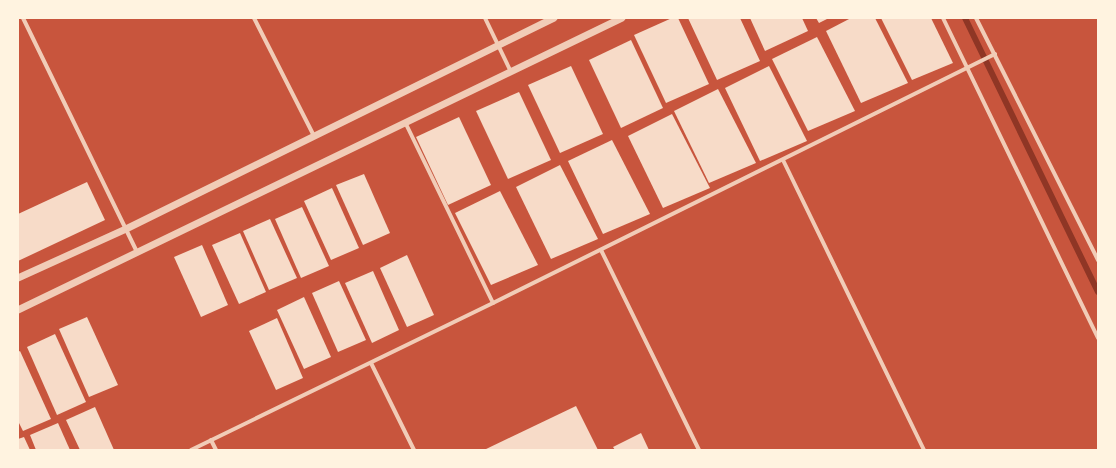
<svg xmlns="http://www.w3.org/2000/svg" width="1116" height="468" viewBox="0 0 1116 468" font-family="Arial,sans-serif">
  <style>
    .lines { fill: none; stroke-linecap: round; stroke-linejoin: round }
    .stream { stroke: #8f3625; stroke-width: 6 }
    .building { fill: #f7dbc8 }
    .minor { stroke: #f1ccb7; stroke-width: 4 }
    .tertiary { stroke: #f1ccb7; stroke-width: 7 }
  </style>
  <rect width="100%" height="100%" fill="#c8553d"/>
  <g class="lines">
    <polyline class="stream" points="965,18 1098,292"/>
  </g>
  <g class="building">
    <polygon points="672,18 678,18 709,84 666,103 634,35"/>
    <polygon points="688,18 740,18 760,61 717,80"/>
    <polygon points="750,18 802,18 808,31 765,51"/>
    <polygon points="816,18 829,18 819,23"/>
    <polygon points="851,18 875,18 908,83 861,103 826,31"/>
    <polygon points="881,18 931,18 953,63 912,80"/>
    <polygon points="817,37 855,111 808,131 772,59"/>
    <polygon points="631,40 663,108 621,128 589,60"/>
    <polygon points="571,66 603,134 560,153 528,85"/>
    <polygon points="769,66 807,141 760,161 725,88"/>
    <polygon points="718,89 756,163 709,183 674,111"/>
    <polygon points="519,92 551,160 508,179 476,111"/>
    <polygon points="672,114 710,188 663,208 628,136"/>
    <polygon points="459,117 491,185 448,205 416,137"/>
    <polygon points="612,140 650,214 603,234 568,161"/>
    <polygon points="560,165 598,239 551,259 516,187"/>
    <polygon points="364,174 390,233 363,245 336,185"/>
    <polygon points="87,182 105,220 18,261 18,214"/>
    <polygon points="332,188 359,248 331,260 304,201"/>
    <polygon points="500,191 538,265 491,285 455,213"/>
    <polygon points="302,207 329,266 301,278 275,219"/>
    <polygon points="270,219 297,278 269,290 243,231"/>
    <polygon points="240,233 266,292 239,304 212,245"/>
    <polygon points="202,245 228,305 201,317 174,257"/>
    <polygon points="407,255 434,315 407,327 380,268"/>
    <polygon points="373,271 399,330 372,343 345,283"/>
    <polygon points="339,281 366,340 338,352 312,293"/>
    <polygon points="304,297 331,357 304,369 277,310"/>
    <polygon points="87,317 118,385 89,397 59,329"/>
    <polygon points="277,318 303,378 276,390 249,331"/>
    <polygon points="55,334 86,402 57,415 27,347"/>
    <polygon points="20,351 51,419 23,431 18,421 18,352"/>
    <polygon points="576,406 598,450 484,450"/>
    <polygon points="95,407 114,450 80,450 66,420"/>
    <polygon points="58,423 70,450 36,450 30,435"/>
    <polygon points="641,433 649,450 615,450 613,447"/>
    <polygon points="24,437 30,450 18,450 18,439"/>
  </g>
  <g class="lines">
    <g class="minor">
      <polyline points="23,18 137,252"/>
      <polyline points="254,18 314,136"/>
      <polyline points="485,18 511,72"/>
      <polyline points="943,18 1098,338"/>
      <polyline points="976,18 1098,260"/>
      <polyline points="405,122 493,303"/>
      <polyline points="783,160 924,450"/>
      <polyline points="601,250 699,450"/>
      <polyline points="371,363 414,450"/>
      <polyline points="211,440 216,450"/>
      <polyline points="191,450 493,303 995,54"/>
    </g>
    <g class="tertiary">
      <polyline points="18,278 126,229 554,18"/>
      <polyline points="18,310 622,18"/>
    </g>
  </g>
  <rect width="1116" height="468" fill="none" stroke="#fff3e0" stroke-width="38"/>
</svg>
